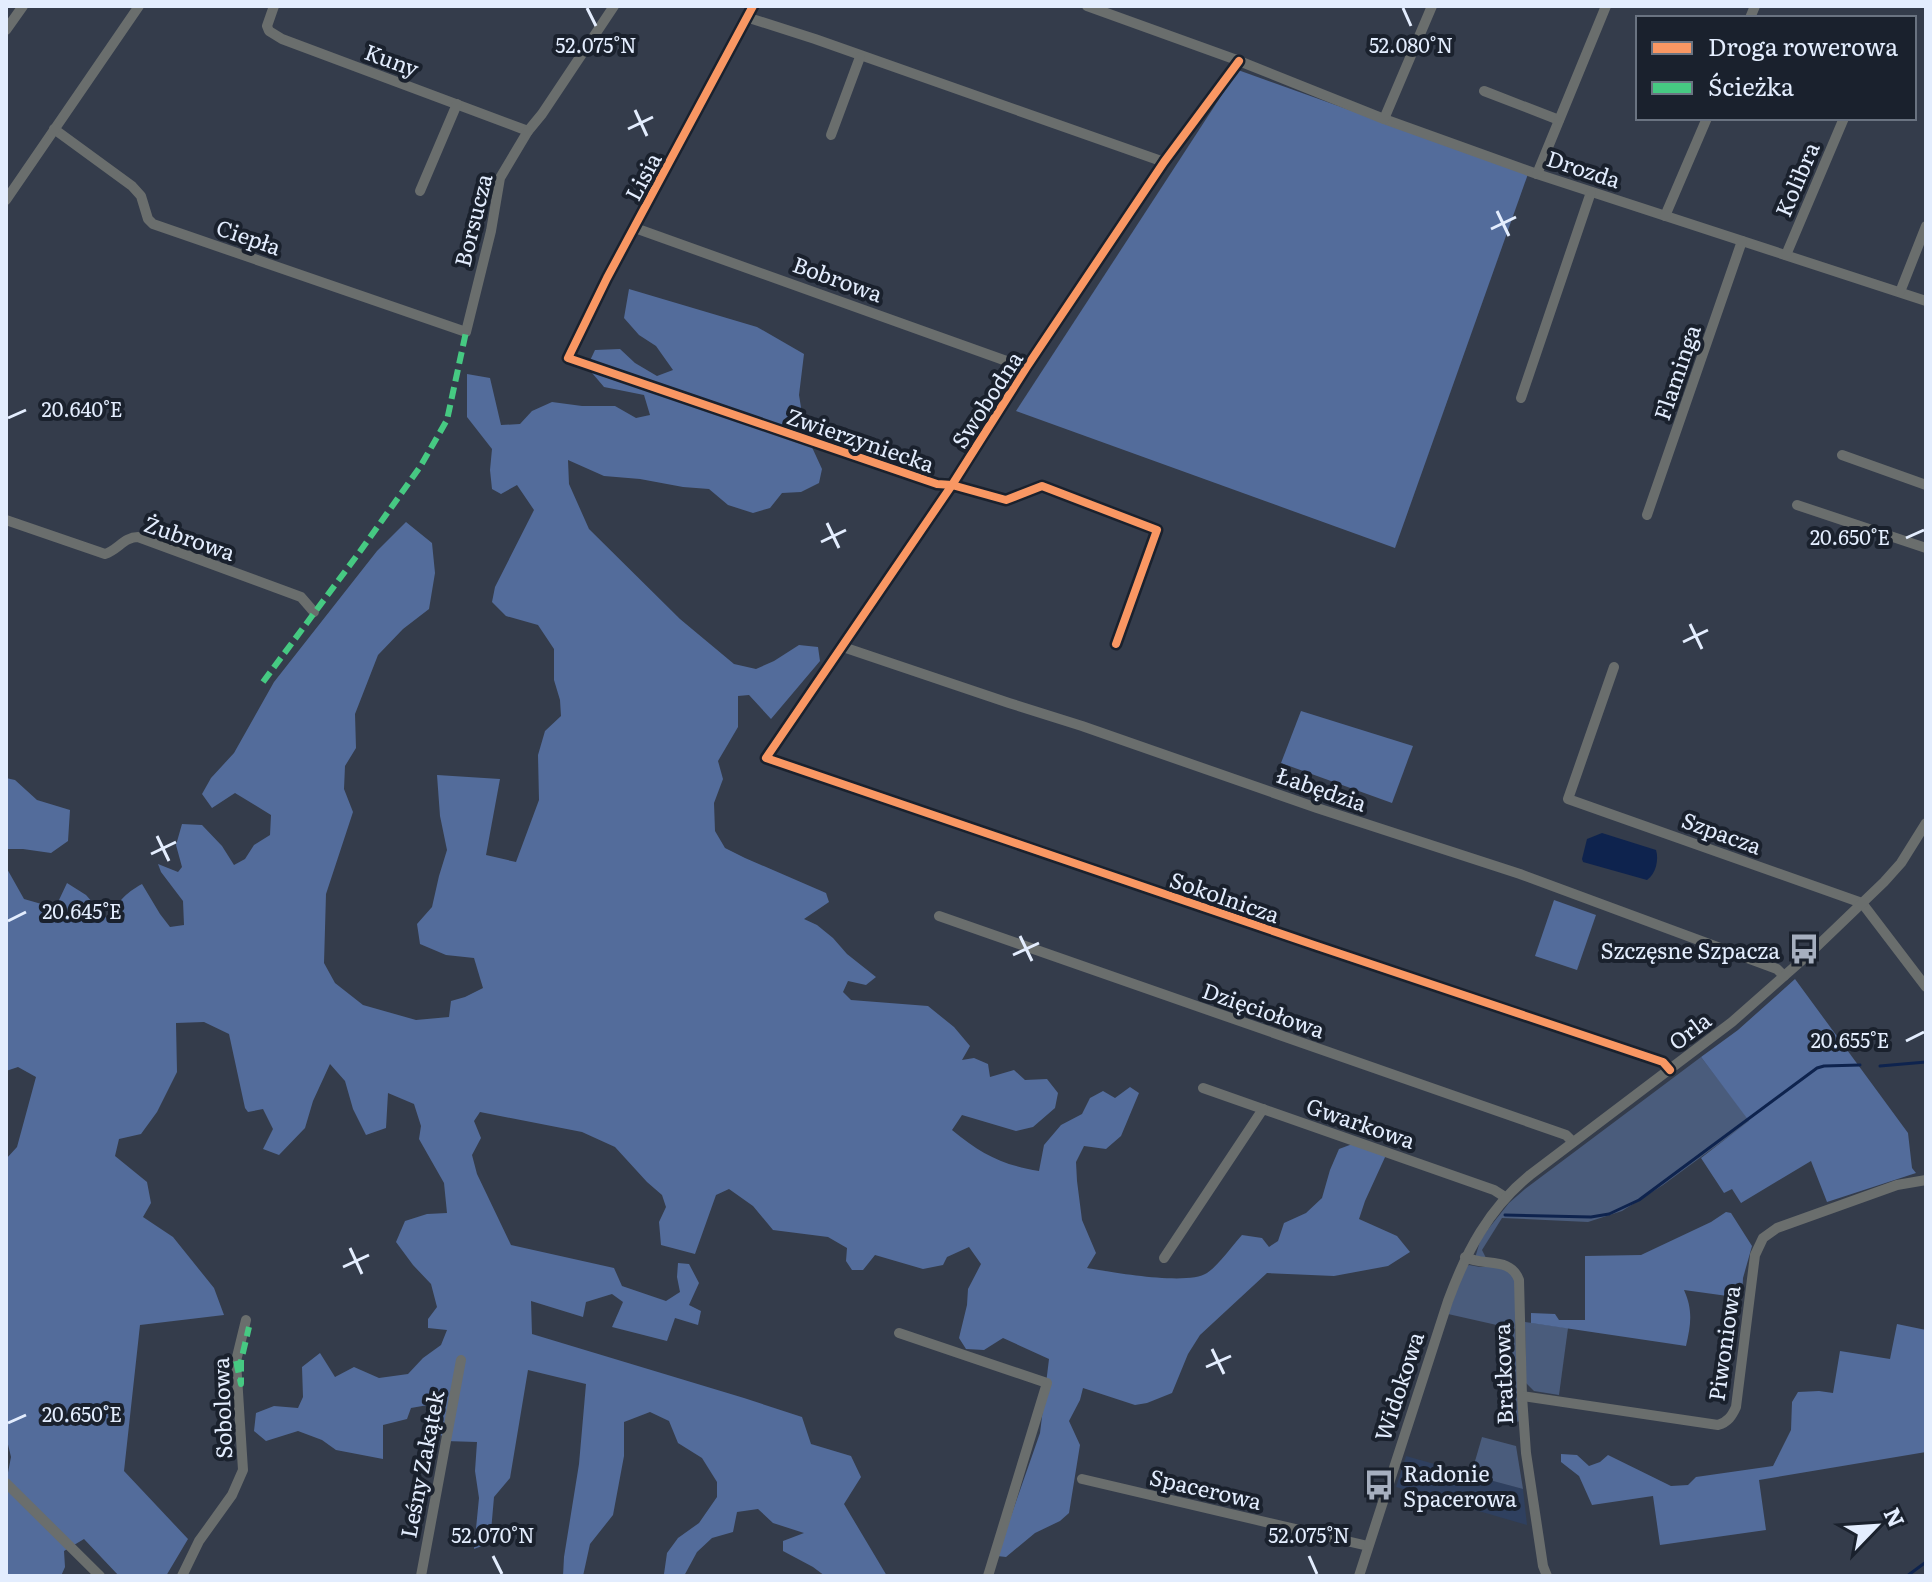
<svg xmlns="http://www.w3.org/2000/svg" width="1932" height="1582" viewBox="0 0 1932 1582" font-family="Literata,serif">
  <style>
    .built { fill: #2f405f }
    .green { fill: #4a5c7c }
    .forest { fill: #536c9b }
    .water { fill: #0e234e }
    .lines { fill: none; stroke-linecap: round; stroke-linejoin: round }
    .stream { stroke: #0e234e; stroke-width: 3 }
    .minor { stroke: #6a6e6d; stroke-width: 10 }
    .quiet { stroke: #46c982; stroke-width: 6; stroke-dasharray: 12 6; stroke-linecap: butt }
    .cycleway-casing { stroke: #1a212d; stroke-width: 13 }
    .cycleway { stroke: #f99763; stroke-width: 8 }
    .ticks { fill: none; stroke: #e3edfe; stroke-width: 3 }
    .labels { text-anchor: middle; dominant-baseline: central; stroke-width: 8; stroke-linejoin: round; paint-order: stroke }
    .street-label { font-size: 22px; fill: #e3edfe; stroke: #1a212d }
    .poi-label { font-size: 22px; fill: #e3edfe; stroke: #1a212d; text-anchor: end }
    .ticks-label { font-size: 20px; text-anchor: middle; fill: #e3edfe; stroke: #1a212d; stroke-width: 8; stroke-linejoin: round; paint-order: stroke }
  </style>
  <rect width="100%" height="100%" fill="#343c4b"/>
  <polygon class="built" points="1406,1456 1523,1489 1527,1525 1396,1487"/>
  <g class="green">
    <polygon points="1701,1057 1750,1121 1663,1185 1622,1211 1588,1222 1502,1218 1482,1250 1486,1258 1475,1258 1481,1238 1509,1203 1525,1189"/>
    <polygon points="1469,1265 1480,1267 1504,1267 1515,1276 1515,1329 1520,1421 1513,1423 1511,1410 1510,1328 1448,1314 1465,1267"/>
    <polygon points="1525,1322 1568,1328 1559,1395 1534,1391 1526,1383"/>
    <polygon points="1482,1437 1516,1446 1523,1489 1471,1475"/>
  </g>
  <g class="forest">
    <polygon points="1238,70 1528,174 1395,548 1016,411"/>
    <path d="M 629,289 L 757,327 L 804,354 L 799,395 L 805,432 L 822,469 L 819,483 L 801,492 L 782,493 L 770,508 L 753,513 L 728,505 L 709,489 L 683,487 L 640,479 L 604,476 L 568,460 L 569,484 L 589,529 L 680,619 L 734,664 L 756,669 L 774,661 L 799,645 L 818,647 L 820,661 L 771,719 L 749,695 L 738,696 L 738,727 L 718,761 L 723,779 L 714,803 L 715,831 L 725,848 L 745,858 L 826,893 L 829,902 L 804,919 L 817,925 L 833,938 L 847,954 L 876,977 L 866,985 L 848,981 L 843,992 L 851,1000 L 928,1006 L 954,1027 L 970,1046 L 962,1060 L 974,1058 L 988,1064 L 990,1077 L 1014,1070 L 1025,1080 L 1047,1079 L 1058,1093 L 1055,1108 L 1033,1127 L 1016,1131 L 962,1115 L 952,1130 C 981,1154 1002,1165 1039,1171 L 1044,1145 L 1061,1125 L 1082,1114 L 1090,1098 L 1103,1091 L 1115,1098 L 1130,1087 L 1139,1093 L 1121,1136 L 1106,1149 L 1084,1146 L 1076,1162 L 1077,1181 L 1082,1220 L 1096,1253 L 1087,1268 C 1111,1272 1188,1286 1207,1273 C 1219,1265 1232,1246 1242,1235 L 1262,1238 L 1269,1247 L 1278,1241 L 1284,1223 L 1306,1213 L 1322,1198 L 1330,1170 L 1339,1149 L 1355,1143 L 1386,1155 L 1365,1201 L 1359,1219 L 1397,1236 L 1410,1252 L 1388,1266 L 1334,1276 L 1267,1273 L 1200,1335 L 1188,1354 L 1172,1393 L 1147,1403 L 1135,1405 L 1083,1388 L 1080,1400 L 1069,1421 L 1080,1445 L 1069,1513 L 1060,1521 L 1035,1533 L 1006,1557 L 997,1556 L 1040,1433 L 1049,1359 L 1003,1338 L 984,1350 L 966,1349 L 959,1338 L 967,1305 L 968,1289 L 981,1264 L 969,1247 L 947,1257 L 943,1265 L 923,1269 L 875,1255 L 863,1270 L 852,1270 L 846,1261 L 847,1248 L 828,1237 L 773,1230 L 753,1206 L 729,1189 L 716,1195 L 695,1254 L 661,1245 L 659,1222 L 666,1207 L 662,1195 L 647,1182 L 615,1147 L 582,1132 L 480,1112 L 474,1121 L 481,1138 L 472,1155 L 477,1174 L 511,1245 L 614,1268 L 622,1286 L 666,1301 L 680,1292 L 677,1277 L 678,1263 L 689,1264 L 699,1283 L 689,1305 L 701,1311 L 698,1325 L 675,1318 L 667,1341 L 612,1327 L 623,1302 L 612,1294 L 586,1302 L 583,1317 L 531,1301 L 532,1334 L 744,1398 L 802,1417 L 811,1444 L 851,1456 L 861,1477 L 844,1504 L 887,1576 L 825,1576 L 813,1567 L 783,1551 L 783,1541 L 804,1533 L 773,1523 L 758,1509 L 737,1512 L 733,1532 L 712,1538 L 697,1552 L 684,1576 L 667,1576 L 664,1574 L 667,1553 L 678,1538 L 699,1523 L 717,1497 L 717,1482 L 702,1458 L 678,1443 L 669,1421 L 650,1412 L 624,1422 L 624,1456 L 613,1515 L 590,1544 L 583,1576 L 563,1576 L 564,1557 L 579,1464 L 586,1384 L 528,1370 L 510,1478 L 494,1497 L 490,1543 L 474,1549 L 479,1498 L 475,1471 L 477,1442 L 445,1441 L 434,1424 L 428,1405 L 411,1408 L 407,1419 L 383,1425 L 383,1459 L 336,1450 L 322,1440 L 298,1431 L 266,1441 L 254,1431 L 256,1413 L 274,1406 L 298,1408 L 303,1397 L 302,1367 L 320,1353 L 335,1377 L 354,1367 L 379,1378 L 408,1374 L 423,1358 L 441,1345 L 447,1330 L 428,1328 L 428,1319 L 437,1307 L 431,1284 L 413,1265 L 396,1242 L 405,1221 L 427,1214 L 447,1213 L 444,1183 L 419,1139 L 421,1126 L 414,1104 L 388,1093 L 386,1128 L 366,1135 L 353,1109 L 345,1081 L 330,1064 L 313,1101 L 305,1128 L 279,1155 L 263,1149 L 273,1129 L 263,1109 L 248,1112 L 245,1108 L 229,1034 L 204,1022 L 176,1023 L 177,1072 L 157,1112 L 141,1134 L 119,1139 L 115,1156 L 147,1182 L 151,1203 L 143,1217 L 173,1237 L 214,1288 L 224,1315 L 140,1325 L 124,1471 L 188,1539 L 166,1576 L 119,1576 L 84,1539 L 64,1551 L 65,1567 L 61,1576 L 6,1576 L 6,1483 L 11,1457 L 6,1436 L 6,1159 L 17,1147 L 36,1077 L 18,1067 L 6,1071 L 6,867 L 24,899 L 45,905 L 59,900 L 67,883 L 86,895 L 108,920 C 118,902 124,894 142,884 L 160,914 L 170,927 L 184,925 L 183,901 L 161,872 L 158,864 L 178,872 L 182,867 L 176,845 L 182,824 L 202,825 L 222,846 L 234,865 L 245,859 L 254,845 L 270,835 L 271,815 L 235,793 L 212,808 L 202,794 L 211,778 L 234,753 L 274,682 L 377,551 L 406,522 L 432,543 L 435,573 L 429,609 L 403,629 L 378,655 L 355,714 L 356,748 L 345,766 L 344,789 L 353,812 L 326,894 L 324,963 L 335,983 L 363,1005 L 416,1020 L 449,1017 L 451,1001 L 465,997 L 483,988 L 474,958 L 446,955 L 420,944 L 417,924 L 432,907 L 439,876 L 447,850 L 440,816 L 437,775 L 500,779 L 486,855 L 516,862 L 539,800 L 538,755 L 545,731 L 561,716 L 560,700 L 554,680 L 554,649 L 538,625 L 506,616 L 492,602 L 495,587 L 534,510 L 517,485 L 501,494 L 492,489 L 490,470 L 492,449 L 467,417 L 467,374 L 490,378 L 501,425 L 520,424 L 532,411 L 552,402 L 582,406 L 615,406 L 636,418 L 650,415 L 644,395 L 604,387 L 587,367 L 595,350 L 620,349 L 635,363 L 657,376 L 673,370 L 656,346 L 639,335 L 624,318 Z"/>
    <polygon points="1301,711 1413,746 1392,803 1281,763"/>
    <polygon points="6,778 15,780 37,800 70,810 68,841 51,853 23,849 6,849"/>
    <polygon points="1554,900 1596,915 1577,970 1535,956"/>
    <polygon points="1795,979 1908,1133 1912,1168 1916,1173 1827,1202 1811,1161 1741,1203 1732,1189 1724,1193 1701,1158 1749,1121 1701,1057 1738,1030"/>
    <path d="M 1726,1212 L 1731,1213 L 1752,1246 L 1743,1278 L 1742,1298 L 1684,1290 C 1693,1310 1691,1324 1686,1346 L 1531,1323 L 1531,1313 L 1555,1314 L 1559,1320 L 1585,1320 L 1585,1256 L 1641,1255 L 1711,1222 Z"/>
    <polygon points="1897,1324 1926,1330 1926,1452 1759,1480 1766,1530 1660,1545 1653,1496 1592,1505 1579,1476 1561,1462 1561,1454 1577,1455 1589,1466 1600,1462 1608,1455 1671,1486 1688,1485 1696,1477 1773,1466 1791,1430 1792,1402 1798,1392 1819,1391 1833,1393 1840,1351 1890,1359"/>
  </g>
  <path class="water" d="M 1602,833 L 1656,850 C 1659,859 1656,874 1647,880 L 1583,862 L 1582,859 L 1587,839 Z"/>
  <g class="lines">
    <g class="stream">
      <polyline points="1880,1066 1926,1062"/>
      <polyline points="1505,1215 1591,1217 1609,1214 1639,1200 1817,1068 1824,1066 1860,1065"/>
      <polyline points="1907,1576 1926,1562"/>
    </g>
    <g class="minor">
      <polyline points="274,6 267,26 269,31 282,39 528,131"/>
      <polyline points="753,6 607,278 568,358 937,484 952,485 1006,500 1042,486 1157,530 1116,644"/>
      <polyline points="1087,6 1234,59 1384,119 1537,174 1926,301"/>
      <polyline points="746,17 815,39 1164,162"/>
      <polyline points="1750,18 1755,6"/>
      <polyline points="6,30 23,6"/>
      <polyline points="1239,61 1164,162 1026,368 952,485 766,758 1317,946 1663,1062 1670,1070"/>
      <polyline points="1484,91 1559,120"/>
      <polyline points="1384,119 1432,6"/>
      <polyline points="54,129 132,186 141,196 148,219 153,224 466,332 491,231 500,178 528,131 542,114 614,6"/>
      <polyline points="831,135 860,57"/>
      <polyline points="1537,174 1606,6"/>
      <polyline points="420,191 457,104"/>
      <polyline points="6,200 139,6"/>
      <polyline points="1665,216 1707,118"/>
      <polyline points="635,228 1026,368"/>
      <polyline points="1786,255 1844,118"/>
      <polyline points="1900,292 1926,226"/>
      <polyline points="1521,398 1591,192"/>
      <polyline points="1842,455 1926,485"/>
      <polyline points="1797,505 1926,548"/>
      <polyline points="1647,515 1742,241"/>
      <path d="M 6,520 L 105,554 C 118,550 124,537 138,537 L 301,597 L 314,612"/>
      <polyline points="843,647 1009,703 1082,726 1317,808 1520,874 1777,969 1784,976"/>
      <polyline points="1614,667 1568,799 1862,903 1926,987"/>
      <polyline points="939,916 1566,1135 1573,1142"/>
      <polyline points="1203,1088 1494,1190 1505,1197"/>
      <path d="M 1465,1257 C 1484,1267 1510,1256 1519,1280 L 1522,1396 L 1526,1453 L 1543,1566 L 1547,1576"/>
      <polyline points="1164,1258 1263,1109"/>
      <polyline points="899,1333 1047,1383 988,1576"/>
      <path d="M 1522,1396 L 1718,1425 C 1728,1422 1732,1416 1736,1407 L 1755,1255 L 1763,1238 L 1777,1228 L 1897,1185 L 1926,1180"/>
      <polyline points="1082,1479 1368,1546"/>
      <polyline points="6,1483 100,1576"/>
      <polyline points="182,1576 199,1541 232,1495 243,1470 236,1361 246,1320"/>
      <polyline points="421,1576 461,1360"/>
      <path d="M 1359,1576 L 1448,1301 C 1466,1252 1489,1208 1530,1175 L 1732,1022 L 1809,954 L 1884,882 L 1901,863 L 1926,823"/>
    </g>
    <g class="quiet">
      <polyline points="263,682 361,550 420,467 447,420 466,332"/>
      <polyline points="236,1361 241,1384 241,1361 249,1327"/>
    </g>
    <g class="cycleway-casing">
      <g id="cycleway">
        <polyline points="753,6 607,278 568,358 937,484 952,485 1006,500 1042,486 1157,530 1116,644"/>
        <polyline points="1239,61 1164,162 1026,368 952,485 766,758 1317,946 1663,1062 1670,1070"/>
      </g>
    </g>
    <use href="#cycleway" class="cycleway"/>
  </g>
  <path class="ticks" d="M 587,8 L 596,26M 1403,8 L 1411,26M 635,110 L 647,136M 628,129 L 653,117M 1497,211 L 1509,236M 1491,229 L 1516,217M 8,418 L 26,410M 827,523 L 839,548M 1906,538 L 1924,530M 821,542 L 846,530M 1690,624 L 1702,649M 1683,642 L 1708,630M 157,836 L 169,861M 151,854 L 176,842M 8,921 L 26,912M 1020,936 L 1032,961M 1013,955 L 1039,943M 1906,1041 L 1924,1032M 350,1248 L 362,1274M 343,1267 L 369,1255M 1212,1349 L 1224,1374M 1206,1367 L 1231,1356M 8,1423 L 26,1415M 493,1556 L 502,1574M 1309,1556 L 1317,1574"/>
  <defs>
    <g id="bus-bare" transform="scale(2.4)"><path d="M-5-6H5V4H4V6H2V4H-2V6H-4V4H-5ZM-3.5-4V0h7V-4ZM-3.5 1.2v1.5H-2V1.2ZM2 1.2v1.5H3.5V1.2Z" fill="#a6afbf" stroke="#1a212d" stroke-width="2.5" paint-order="stroke"/></g>
  </defs>
  <g fill-rule="evenodd">
    <use href="#bus-bare" x="1804" y="949"/>
    <use href="#bus-bare" x="1379" y="1485"/>
  </g>
  <g class="labels">
    <g class="street-label">
      <text transform="translate(392 59) rotate(20)">Kuny</text>
      <text transform="translate(1584 168) rotate(18)">Drozda</text>
      <text transform="translate(642 176) rotate(-62)">Lisia</text>
      <text transform="translate(1796 179) rotate(-67)">Kolibra</text>
      <text transform="translate(472 220) rotate(-76)">Borsucza</text>
      <text transform="translate(249 236) rotate(19)">Ciepła</text>
      <text transform="translate(838 278) rotate(20)">Bobrowa</text>
      <text transform="translate(1676 372) rotate(-71)">Flaminga</text>
      <text transform="translate(986 399) rotate(-57)">Swobodna</text>
      <text transform="translate(861 439) rotate(19)">Zwierzyniecka</text>
      <text transform="translate(190 537) rotate(19)">Żubrowa</text>
      <text transform="translate(1322 788) rotate(19)">Łabędzia</text>
      <text transform="translate(1722 832) rotate(20)">Szpacza</text>
      <text transform="translate(1225 896) rotate(19)">Sokolnicza</text>
      <text transform="translate(1264 1009) rotate(19)">Dzięciołowa</text>
      <text transform="translate(1689 1030) rotate(-37)">Orla</text>
      <text transform="translate(1361 1122) rotate(19)">Gwarkowa</text>
      <text transform="translate(1723 1343) rotate(-82)">Piwoniowa</text>
      <text transform="translate(1502 1374) rotate(-92)">Bratkowa</text>
      <text transform="translate(1398 1386) rotate(-72)">Widokowa</text>
      <text transform="translate(221 1408) rotate(-92)">Sobolowa</text>
      <text transform="translate(421 1464) rotate(-79)">Leśny Zakątek</text>
      <text transform="translate(1206 1488) rotate(13)">Spacerowa</text>
    </g>
    <g class="poi-label">
      <text x="1780" y="949">Szczęsne Szpacza</text>
      <text x="1403" y="1472" text-anchor="start">Radonie<tspan x="1403" dy="25">Spacerowa</tspan></text>
    </g>
  </g>
  <g class="ticks-label">
    <text x="596" y="53">52.075°N</text>
    <text x="1411" y="53">52.080°N</text>
    <text x="82" y="417">20.640°E</text>
    <text x="1850" y="545">20.650°E</text>
    <text x="82" y="919">20.645°E</text>
    <text x="1850" y="1048">20.655°E</text>
    <text x="82" y="1422">20.650°E</text>
    <text x="493" y="1543">52.070°N</text>
    <text x="1309" y="1543">52.075°N</text>
  </g>
  <rect width="1932" height="1582" fill="none" stroke="#e3edfe" stroke-width="16"/>
  <rect x="1636" y="16" width="280" height="104" fill="#1a212d" stroke="#6a7381" stroke-width="2"/>
  <rect x="1652" y="42" width="40" height="12" fill="#f99763" stroke="#6a7381" stroke-width="2"/>
  <text x="1708" y="56" font-size="24" fill="#e3edfe">Droga rowerowa</text>
  <rect x="1652" y="82" width="40" height="12" fill="#46c982" stroke="#6a7381" stroke-width="2"/>
  <text x="1708" y="96" font-size="24" fill="#e3edfe">Ścieżka</text>
  <g transform="translate(1876 1526) rotate(65)" stroke="#1a212d" stroke-width="6" paint-order="stroke">
  <path d="M0-6L14 30L0 20L-14 30Z" fill="#e3edfe"/>
  <text y="-12" font-size="22" font-weight="bold" text-anchor="middle" fill="#e3edfe">N</text>
  </g>
</svg>
